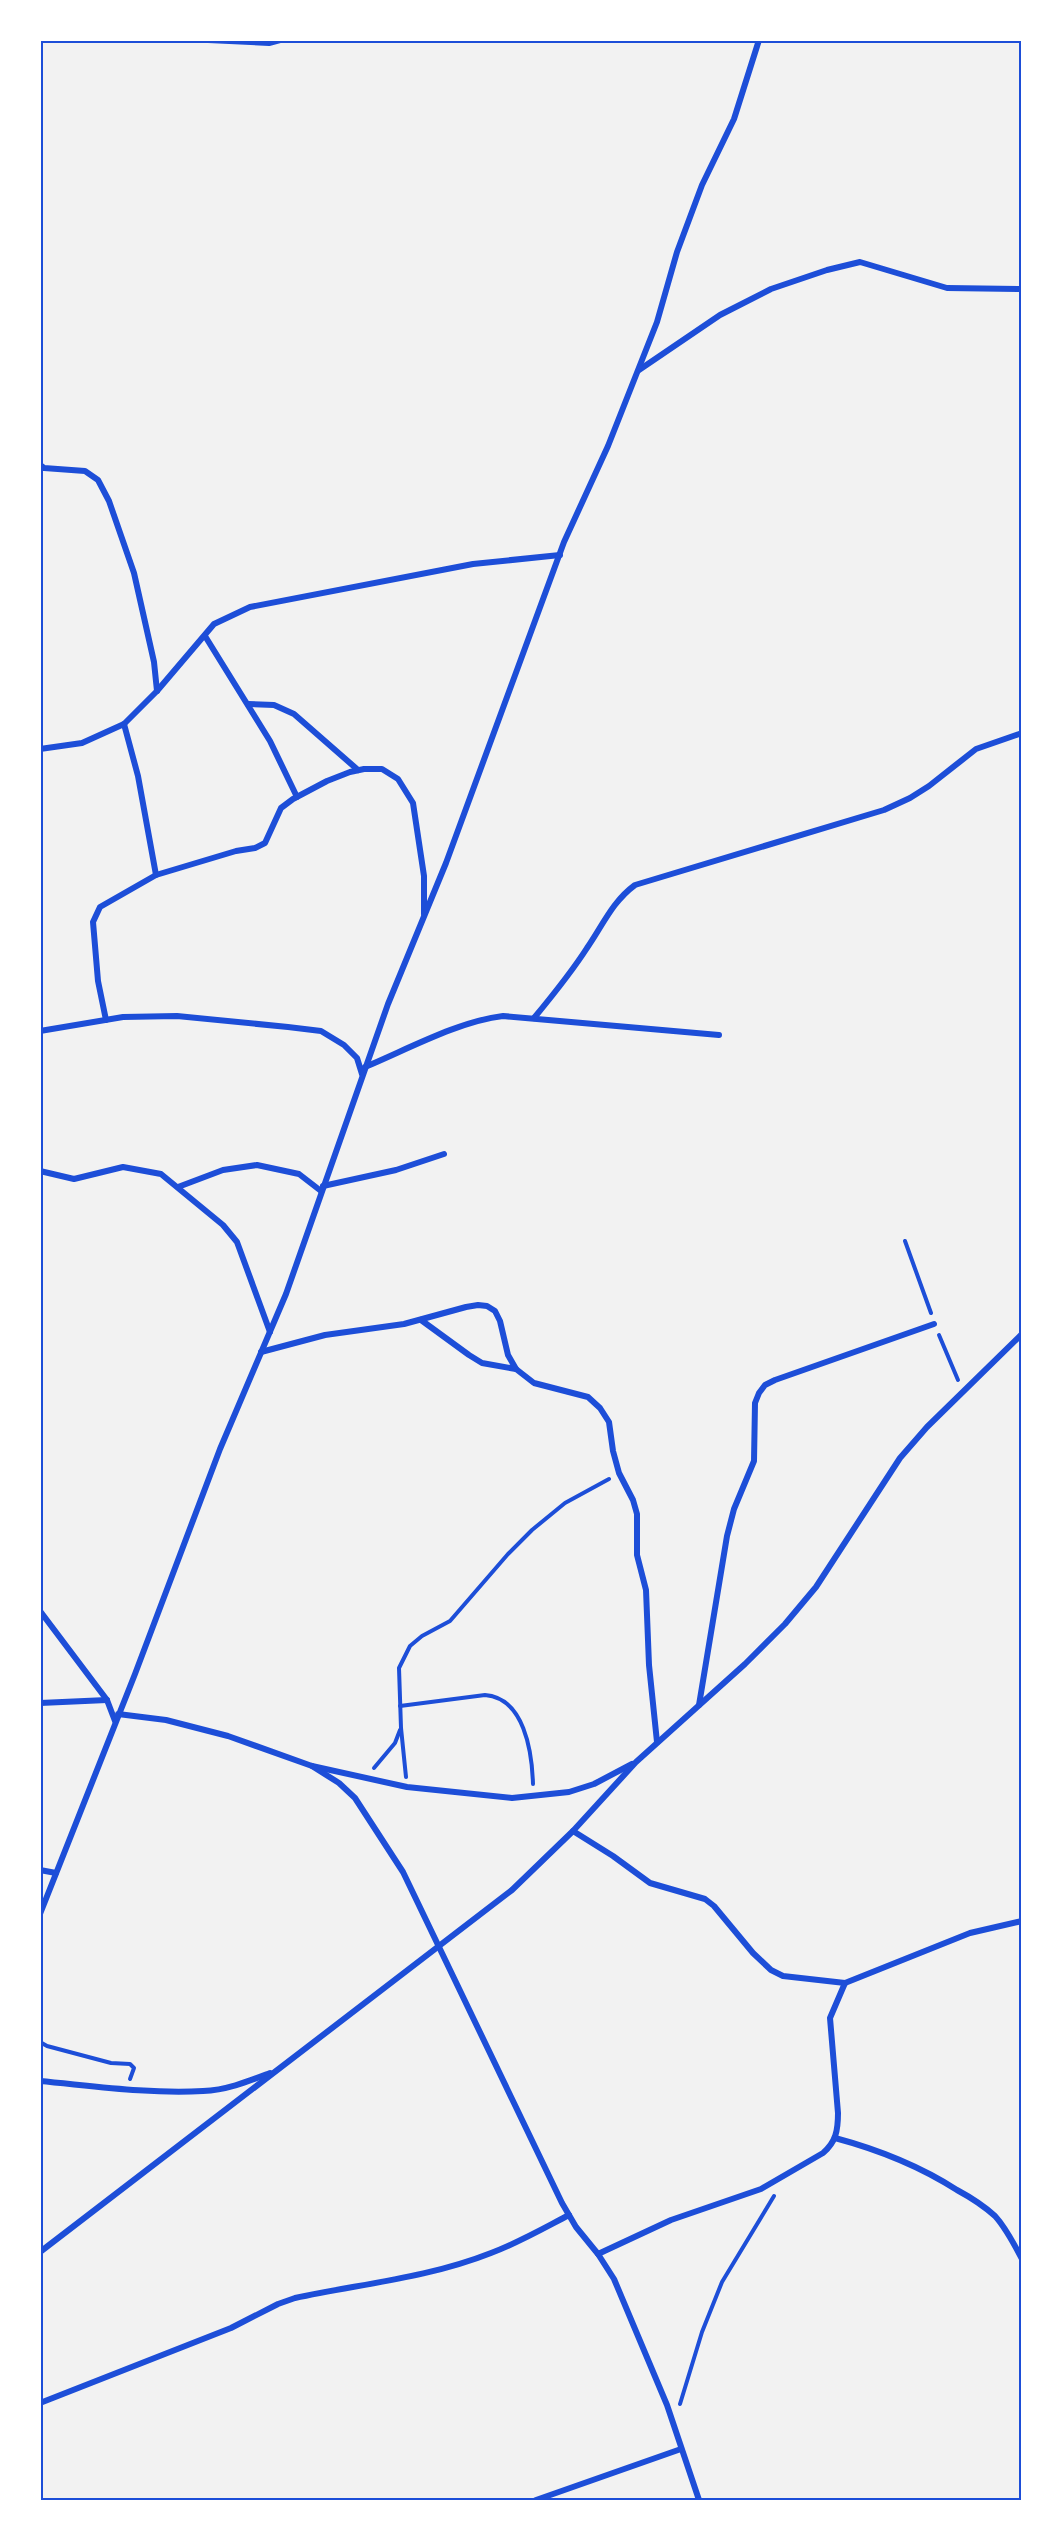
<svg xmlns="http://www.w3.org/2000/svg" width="1062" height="2541" viewBox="0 0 1062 2541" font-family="Lora,serif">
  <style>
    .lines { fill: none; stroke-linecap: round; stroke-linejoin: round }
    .path { stroke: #1d4ed8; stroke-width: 4 }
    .minor { stroke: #1d4ed8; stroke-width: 6 }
    .neatline { fill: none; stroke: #1d4ed8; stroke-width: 2 }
  </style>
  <rect width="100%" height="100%" fill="#f2f2f2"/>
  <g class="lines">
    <g class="path">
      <polyline points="905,1241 931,1313"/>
      <polyline points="939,1335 958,1380"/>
      <path d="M 400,1706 L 485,1695 C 524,1698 532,1751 533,1784"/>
      <polyline points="374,1768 395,1743 400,1730"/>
      <polyline points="406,1777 401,1728 399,1668 410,1646 422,1636 450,1621 508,1554 532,1530 565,1503 609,1479"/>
      <polyline points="40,2042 47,2046 111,2063 130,2064 134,2068 130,2079"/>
      <polyline points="680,2404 702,2332 722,2282 774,2196"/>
    </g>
    <g class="minor">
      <polyline points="208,40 269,43 280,40"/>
      <polyline points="639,370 720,315 771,289 827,270 860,262 947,288 1022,289"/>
      <polyline points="40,465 44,468 85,471 98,480 109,501 134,573 154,662 157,691"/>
      <polyline points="205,636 270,741 297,797"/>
      <polyline points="248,704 274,705 294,714 358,770"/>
      <polyline points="124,724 138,776 156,875"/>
      <polyline points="40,749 82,743 124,724 157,691 214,624 250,607 473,564 560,555"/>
      <path d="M 534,1018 C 553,995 571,973 587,948 C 603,925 612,902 635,885 L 884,810 L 910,798 L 929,786 L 976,749 L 1022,733"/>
      <polyline points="106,1020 98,981 93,922 100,907 156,875 236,851 255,848 265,843 281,808 293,799 327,781 350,772 364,769 382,769 398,779 413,803 424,876 424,914"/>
      <polyline points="40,1031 123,1017 177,1016 288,1027 321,1031 344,1045 357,1058 362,1074"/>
      <path d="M 365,1067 C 406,1050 459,1021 503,1016 L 719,1035"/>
      <polyline points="40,1171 74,1179 123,1167 161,1174 223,1225 237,1242 270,1332"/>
      <polyline points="323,1186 396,1170 444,1154"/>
      <polyline points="178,1187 223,1170 257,1165 299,1174 321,1191"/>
      <polyline points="421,1320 469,1355 482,1363 516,1369"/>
      <polyline points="261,1352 325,1335 404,1324 466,1307 478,1305 487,1306 495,1311 500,1321 508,1355 516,1369 534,1383 588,1397 600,1408 609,1422 613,1451 619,1473 633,1500 637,1514 637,1555 646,1590 649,1665 657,1742"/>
      <polyline points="40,1611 107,1700 115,1721"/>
      <polyline points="40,1703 107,1700"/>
      <polyline points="699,1705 727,1536 734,1509 754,1461 755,1403 759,1393 765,1385 775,1380 934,1324"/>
      <polyline points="118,1714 166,1720 228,1736 312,1766 407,1787 512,1798 569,1792 594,1784 632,1764"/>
      <polyline points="312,1766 339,1783 355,1798 403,1872 562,2203 576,2227 598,2254 614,2279 667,2405 699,2500"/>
      <polyline points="573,1831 613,1856 650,1883 705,1899 714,1906 753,1953 771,1970 783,1976 845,1983 970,1933 1022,1921"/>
      <polyline points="40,1870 56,1873"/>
      <polyline points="40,1914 135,1674 220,1449 286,1294 388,1004 446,863 564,542 608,446 657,322 677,252 702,185 734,119 759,40"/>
      <path d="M 40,2081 C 94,2086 149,2094 203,2091 C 227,2090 249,2081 270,2073"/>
      <path d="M 835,2138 C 880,2150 918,2165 957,2190 C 970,2197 984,2206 995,2216 C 1006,2228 1014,2244 1022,2259"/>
      <polyline points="40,2252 512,1890 573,1831 636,1762 745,1664 785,1624 816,1587 900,1458 927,1427 1022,1334"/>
      <path d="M 598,2254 L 671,2220 L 761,2189 L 823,2153 C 836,2142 838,2130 838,2113 L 830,2018 L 845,1983"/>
      <path d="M 40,2403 L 231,2328 L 278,2304 L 295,2298 C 360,2284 428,2278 491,2253 C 518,2243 544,2228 569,2215"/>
      <polyline points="536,2500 681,2449"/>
    </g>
  </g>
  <rect width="1062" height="2541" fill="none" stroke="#ffffff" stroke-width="84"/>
  <rect x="42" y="42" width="978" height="2457" class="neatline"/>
</svg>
